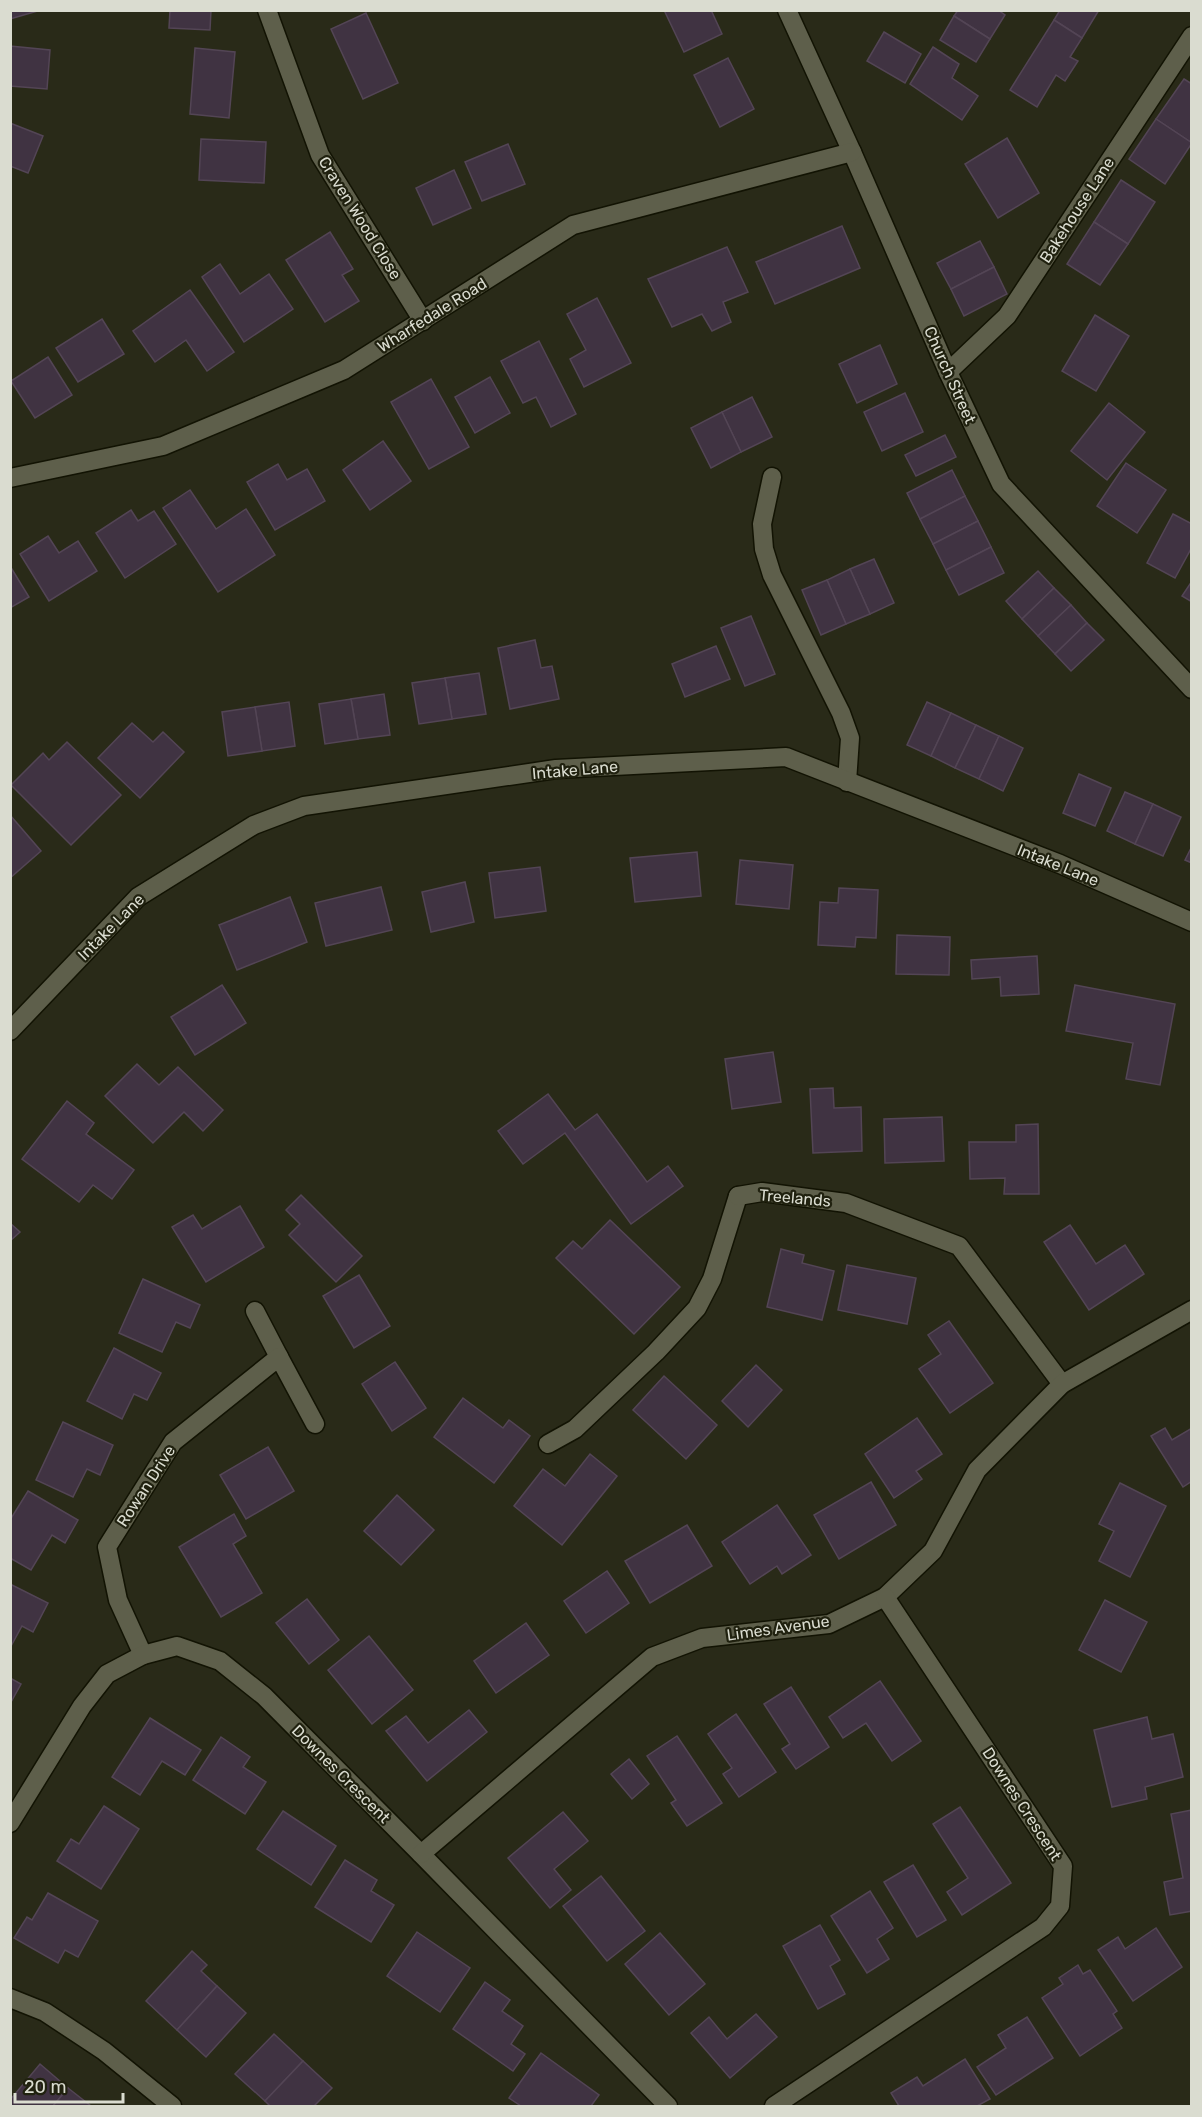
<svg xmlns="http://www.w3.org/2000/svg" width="1202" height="2117" viewBox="0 0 1202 2117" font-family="Rubik,sans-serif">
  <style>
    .building { fill: #403342; stroke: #534555; stroke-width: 1.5 }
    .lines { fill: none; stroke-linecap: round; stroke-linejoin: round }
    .lane-casing { stroke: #121303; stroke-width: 21 }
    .street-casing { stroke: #121303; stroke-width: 21 }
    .lane { stroke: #5e5f4b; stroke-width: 18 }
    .street { stroke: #5e5f4b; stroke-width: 18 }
    .labels { text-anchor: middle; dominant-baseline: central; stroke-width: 4.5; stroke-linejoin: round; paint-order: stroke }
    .street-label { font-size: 16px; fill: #dadcd0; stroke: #20210f }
  </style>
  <rect width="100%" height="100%" fill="#292a18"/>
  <g class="building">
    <polygon points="10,10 41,10 10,19"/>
    <polygon points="170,10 211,10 210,30 169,28"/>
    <polygon points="664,10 711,10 722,34 684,52"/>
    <polygon points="958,10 998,10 1005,15 990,39 954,16"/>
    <polygon points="1060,10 1099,10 1082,38 1054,20"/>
    <polygon points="366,13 398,83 363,99 331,29"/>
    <polygon points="954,16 990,39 976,62 940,40"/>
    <polygon points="1054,20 1082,38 1070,57 1078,61 1065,81 1056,75 1037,107 1010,90"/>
    <polygon points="884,32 921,54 905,83 867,61"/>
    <polygon points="10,46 50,50 47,89 10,86"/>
    <polygon points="933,47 959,64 952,78 978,96 962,120 910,84"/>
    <polygon points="195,48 235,52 229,118 190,114"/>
    <polygon points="728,58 754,109 720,127 694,75"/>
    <polygon points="1184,79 1192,84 1192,143 1156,119"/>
    <polygon points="1156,119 1192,143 1165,184 1129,159"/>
    <polygon points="10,123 43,136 28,173 10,166"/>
    <polygon points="1007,138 1039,193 998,218 965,164"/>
    <polygon points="201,139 266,142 264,183 199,180"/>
    <polygon points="508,144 525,184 482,201 465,162"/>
    <polygon points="454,170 471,208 433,225 416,188"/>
    <polygon points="1121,180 1155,202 1128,244 1094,222"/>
    <polygon points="1094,222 1128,244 1100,285 1067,264"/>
    <polygon points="842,226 860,268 775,304 756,262"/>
    <polygon points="330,232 353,269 342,275 359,301 325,322 286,260"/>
    <polygon points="980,241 994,267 951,289 937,263"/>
    <polygon points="727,247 748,292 723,302 731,322 712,331 702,314 672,327 648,279"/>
    <polygon points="220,264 240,294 269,274 293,309 244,342 202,277"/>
    <polygon points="994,267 1007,294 964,316 951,289"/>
    <polygon points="190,290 234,352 207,371 186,340 155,362 133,331"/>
    <polygon points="597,298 631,363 584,387 570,359 586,350 567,314"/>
    <polygon points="1095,315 1129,336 1096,391 1062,371"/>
    <polygon points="102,319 124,354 78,382 56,348"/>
    <polygon points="539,341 576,414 551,427 536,397 523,403 501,361"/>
    <polygon points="880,345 897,384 857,403 839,364"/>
    <polygon points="48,357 72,395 35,418 11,381"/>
    <polygon points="490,377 510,413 475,433 455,397"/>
    <polygon points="431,379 469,447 429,469 391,402"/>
    <polygon points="905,393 923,432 882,451 864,412"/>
    <polygon points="752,397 772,437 741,452 722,412"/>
    <polygon points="1109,403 1145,432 1107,480 1071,451"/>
    <polygon points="722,412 741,452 711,468 691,428"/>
    <polygon points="945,435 956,457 916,476 905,455"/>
    <polygon points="383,441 411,481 370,510 343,470"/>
    <polygon points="1126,463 1166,490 1137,533 1097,506"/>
    <polygon points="278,464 287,480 307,469 325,501 275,530 247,482"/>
    <polygon points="952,470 965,496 920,519 907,493"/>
    <polygon points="190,490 216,529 246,509 275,555 218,592 163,508"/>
    <polygon points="965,496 978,521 933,544 920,519"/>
    <polygon points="131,510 138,521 154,511 176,544 125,578 96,533"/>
    <polygon points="1173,514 1192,524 1192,547 1175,578 1147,563"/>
    <polygon points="978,521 991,547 946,570 933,544"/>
    <polygon points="48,536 59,553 78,541 97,571 49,601 20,554"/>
    <polygon points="991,547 1004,573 959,595 946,570"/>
    <polygon points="874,559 894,603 870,614 850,569"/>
    <polygon points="10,566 29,597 10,608"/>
    <polygon points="850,569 870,614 846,624 827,580"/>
    <polygon points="1038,571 1054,588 1022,619 1006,601"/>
    <polygon points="827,580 846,624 821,635 802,590"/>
    <polygon points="1192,581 1192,602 1182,596"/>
    <polygon points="1054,588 1071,605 1038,636 1022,619"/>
    <polygon points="1071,605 1087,623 1055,654 1038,636"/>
    <polygon points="751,616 775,674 745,686 721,628"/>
    <polygon points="1087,623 1104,640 1071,671 1055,654"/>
    <polygon points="535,640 541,668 552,666 559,699 510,709 498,648"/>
    <polygon points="716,646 730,679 685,697 672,664"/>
    <polygon points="479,673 486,714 452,719 445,678"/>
    <polygon points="445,678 452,719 419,724 412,683"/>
    <polygon points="384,694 390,735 358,739 351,699"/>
    <polygon points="351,699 358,739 325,744 319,704"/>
    <polygon points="289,702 295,746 262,751 255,707"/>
    <polygon points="927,702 951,713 931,756 907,745"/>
    <polygon points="255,707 262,751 228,756 222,712"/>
    <polygon points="951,713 976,725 955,768 931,756"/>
    <polygon points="132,723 153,742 163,732 184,752 140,798 98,758"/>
    <polygon points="976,725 999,736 979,779 955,768"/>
    <polygon points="999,736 1023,748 1003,791 979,779"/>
    <polygon points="67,742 121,795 71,845 11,785 43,753 49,760"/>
    <polygon points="1079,774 1111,788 1095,826 1063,813"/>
    <polygon points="1125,792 1153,804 1135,844 1107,831"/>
    <polygon points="1153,804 1181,817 1163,856 1135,844"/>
    <polygon points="10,815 41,851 10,878"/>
    <polygon points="1192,846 1192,863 1185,860"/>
    <polygon points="697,852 701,896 635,902 630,858"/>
    <polygon points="740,860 793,865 789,909 736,904"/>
    <polygon points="540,867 546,911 495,918 489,873"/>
    <polygon points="465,882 474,922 431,932 422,892"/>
    <polygon points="381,887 392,930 326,946 315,903"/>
    <polygon points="839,888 878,890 876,938 856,937 855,947 818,945 820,902 838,903"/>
    <polygon points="290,897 307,942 237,970 219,925"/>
    <polygon points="897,935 950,937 949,975 896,974"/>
    <polygon points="1037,956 1039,994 1001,996 1000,977 972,979 971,960"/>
    <polygon points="222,985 246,1023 195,1055 171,1017"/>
    <polygon points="1075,985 1175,1004 1160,1085 1126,1079 1133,1043 1066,1031"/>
    <polygon points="773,1052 781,1102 732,1109 725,1059"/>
    <polygon points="137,1064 159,1085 178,1067 223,1110 203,1131 184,1112 153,1143 105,1096"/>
    <polygon points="833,1088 834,1108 861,1107 862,1151 813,1153 810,1089"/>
    <polygon points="548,1094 575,1130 597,1114 647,1182 668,1166 683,1186 631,1224 565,1133 523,1164 498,1131"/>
    <polygon points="67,1101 94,1123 86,1134 134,1170 112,1199 93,1185 79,1202 22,1159"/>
    <polygon points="942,1117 944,1161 885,1163 884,1119"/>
    <polygon points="1038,1124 1039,1194 1004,1194 1005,1178 970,1179 969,1142 1016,1142 1016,1125"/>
    <polygon points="301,1195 362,1256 336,1282 289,1235 300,1224 286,1210"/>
    <polygon points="240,1206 264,1247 206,1282 172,1227 193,1215 202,1229"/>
    <polygon points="610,1220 680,1287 634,1334 556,1258 573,1241 582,1249"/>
    <polygon points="10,1223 20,1232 10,1241"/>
    <polygon points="1070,1225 1096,1264 1125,1245 1144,1274 1089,1310 1044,1242"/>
    <polygon points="781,1249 804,1255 802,1263 834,1271 822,1320 767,1307"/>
    <polygon points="847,1265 916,1278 907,1324 838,1310"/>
    <polygon points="359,1275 390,1326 354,1348 323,1296"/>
    <polygon points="143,1279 200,1305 190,1328 176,1322 162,1352 119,1333"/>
    <polygon points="949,1321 993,1383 950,1413 919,1369 941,1354 928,1335"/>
    <polygon points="114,1348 161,1373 147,1400 134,1394 122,1419 87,1401"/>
    <polygon points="395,1362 426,1408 392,1431 362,1384"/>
    <polygon points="756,1365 782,1390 748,1427 722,1401"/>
    <polygon points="664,1376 717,1425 686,1459 633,1410"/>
    <polygon points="463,1398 503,1428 509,1420 530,1436 494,1483 434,1437"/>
    <polygon points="917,1418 942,1454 916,1471 922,1479 894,1498 865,1454"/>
    <polygon points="63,1422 113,1445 100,1475 87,1469 73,1497 36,1480"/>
    <polygon points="1165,1428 1172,1440 1192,1428 1192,1481 1183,1487 1151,1436"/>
    <polygon points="268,1447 294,1491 246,1519 220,1475"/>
    <polygon points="590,1454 617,1476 562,1545 514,1506 543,1469 565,1486"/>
    <polygon points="871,1482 896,1525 839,1559 814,1515"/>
    <polygon points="1120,1483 1166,1506 1130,1577 1099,1561 1114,1531 1099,1524"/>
    <polygon points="28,1491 78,1520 65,1543 52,1535 31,1570 10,1558 10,1520"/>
    <polygon points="397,1495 434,1530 401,1565 364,1531"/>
    <polygon points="777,1505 811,1555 782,1574 777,1566 750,1584 722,1542"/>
    <polygon points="234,1514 246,1536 233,1544 262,1593 221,1617 179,1547"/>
    <polygon points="687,1525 712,1566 650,1603 625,1561"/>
    <polygon points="607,1571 629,1603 586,1633 564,1601"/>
    <polygon points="10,1584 48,1603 33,1632 22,1626 10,1648"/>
    <polygon points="307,1599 339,1640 309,1664 276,1623"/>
    <polygon points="1105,1600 1147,1622 1121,1672 1079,1650"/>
    <polygon points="526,1623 549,1655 496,1693 474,1661"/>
    <polygon points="369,1636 413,1690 372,1724 328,1670"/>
    <polygon points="10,1678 21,1684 10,1704"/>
    <polygon points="880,1681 921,1741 892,1761 866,1723 843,1738 829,1717"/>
    <polygon points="791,1687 829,1747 796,1769 782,1749 790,1744 764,1704"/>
    <polygon points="469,1710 487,1732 427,1781 386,1731 406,1716 428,1743"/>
    <polygon points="736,1714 776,1772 739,1797 723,1774 732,1768 708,1734"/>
    <polygon points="1147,1717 1152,1739 1173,1734 1183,1777 1145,1787 1147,1799 1112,1807 1094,1730"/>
    <polygon points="150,1718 201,1750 185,1775 162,1761 140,1795 112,1777"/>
    <polygon points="677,1736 722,1803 687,1826 671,1803 676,1800 647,1756"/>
    <polygon points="221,1737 250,1757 243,1767 266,1782 245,1814 193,1780"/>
    <polygon points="629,1759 649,1784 632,1799 611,1774"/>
    <polygon points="104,1806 139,1829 101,1889 57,1861 71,1839 79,1844"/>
    <polygon points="960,1807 1011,1883 962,1915 947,1892 968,1878 933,1824"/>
    <polygon points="1192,1810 1192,1911 1170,1915 1164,1882 1183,1878 1171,1814"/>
    <polygon points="283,1811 336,1846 311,1885 257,1849"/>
    <polygon points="563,1812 588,1841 554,1869 571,1890 550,1908 508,1858"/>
    <polygon points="345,1860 377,1880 371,1891 394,1905 371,1942 315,1907"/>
    <polygon points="913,1865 946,1920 917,1937 884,1882"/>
    <polygon points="601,1876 645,1931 607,1961 563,1906"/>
    <polygon points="870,1891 893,1928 877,1939 889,1959 867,1973 831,1916"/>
    <polygon points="48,1893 98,1921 78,1957 65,1950 58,1963 14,1938 27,1917 32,1920"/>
    <polygon points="820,1925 840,1960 830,1966 845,1994 818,2009 783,1946"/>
    <polygon points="1156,1928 1182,1967 1133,2001 1098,1950 1118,1937 1125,1949"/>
    <polygon points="417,1932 470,1968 440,2012 387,1976"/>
    <polygon points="660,1933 705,1984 669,2015 625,1964"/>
    <polygon points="192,1951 207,1965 201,1971 217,1986 177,2030 146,2001"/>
    <polygon points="1078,1965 1083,1974 1090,1970 1117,2011 1113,2014 1122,2028 1080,2056 1042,1998 1063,1984 1059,1978"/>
    <polygon points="485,1982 510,2000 502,2011 523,2026 511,2044 525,2054 513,2071 453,2029"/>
    <polygon points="217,1986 246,2013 206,2057 177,2030"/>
    <polygon points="756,2014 777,2037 730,2078 691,2033 709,2017 727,2039"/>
    <polygon points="1027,2017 1053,2058 996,2095 977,2067 1006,2048 998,2035"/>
    <polygon points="274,2034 303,2061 265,2101 235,2074"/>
    <polygon points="541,2053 599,2095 591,2106 521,2106 509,2098"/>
    <polygon points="965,2059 990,2099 977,2106 899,2106 891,2093 917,2077 923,2086"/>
    <polygon points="303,2061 332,2088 314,2106 270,2106 265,2101"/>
    <polygon points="40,2064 68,2088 53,2106 10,2106 10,2100"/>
    <polygon points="68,2088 91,2106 53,2106"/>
  </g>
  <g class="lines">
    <g class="lane-casing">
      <g id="lane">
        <polyline points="772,477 762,524 764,549 772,575 841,713 850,738 847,782"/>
        <polyline points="548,1444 575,1429 656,1352 697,1308 712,1279 738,1196"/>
      </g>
    </g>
    <g class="street-casing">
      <g id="street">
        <polyline points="267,10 320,155 423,321"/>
        <polyline points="787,10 852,152 948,372 1001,484 1192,689"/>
        <polyline points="948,372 1007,316 1192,36"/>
        <polyline points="10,478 163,446 344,370 573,225 852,152"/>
        <polyline points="10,1031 138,897 254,825 304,806 556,769 786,757 1060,864 1192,922"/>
        <polyline points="738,1196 762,1192 846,1203 959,1246 1062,1384"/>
        <polyline points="255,1311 279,1357"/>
        <polyline points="143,1655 118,1600 107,1547 173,1442 279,1357 315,1424"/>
        <polyline points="10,1823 82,1706 107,1674 143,1655 177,1646 220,1661 264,1696 421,1854 668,2106"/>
        <polyline points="421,1854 652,1657 702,1638 829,1624 885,1597 933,1551 977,1470 1062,1384 1192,1310"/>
        <polyline points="10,1998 45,2012 104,2051 172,2106"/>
        <polyline points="774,2106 1043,1927 1060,1906 1063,1866 885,1597"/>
      </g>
    </g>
    <use href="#lane" class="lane"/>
    <use href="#street" class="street"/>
  </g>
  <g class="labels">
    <g class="street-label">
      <text transform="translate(1077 210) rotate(-57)">Bakehouse Lane</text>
      <text transform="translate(360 218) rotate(58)">Craven Wood Close</text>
      <text transform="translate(432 315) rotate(-32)">Wharfedale Road</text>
      <text transform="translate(950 375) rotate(66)">Church Street</text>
      <text transform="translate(575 770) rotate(-5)">Intake Lane</text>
      <text transform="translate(1058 865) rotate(22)">Intake Lane</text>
      <text transform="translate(111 927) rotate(-45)">Intake Lane</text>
      <text transform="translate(795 1198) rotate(5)">Treelands</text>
      <text transform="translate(146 1486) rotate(-57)">Rowan Drive</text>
      <text transform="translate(778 1628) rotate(-8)">Limes Avenue</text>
      <text transform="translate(341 1774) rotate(45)">Downes Crescent</text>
      <text transform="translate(1022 1804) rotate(57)">Downes Crescent</text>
    </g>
  </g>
  <rect width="1202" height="2117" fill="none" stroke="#dadcd0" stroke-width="24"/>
  <path d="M15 2093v9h108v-9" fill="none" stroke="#dadcd0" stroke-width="3"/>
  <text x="24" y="2093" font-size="18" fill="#dadcd0" stroke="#20210f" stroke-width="4.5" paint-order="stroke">20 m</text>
</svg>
